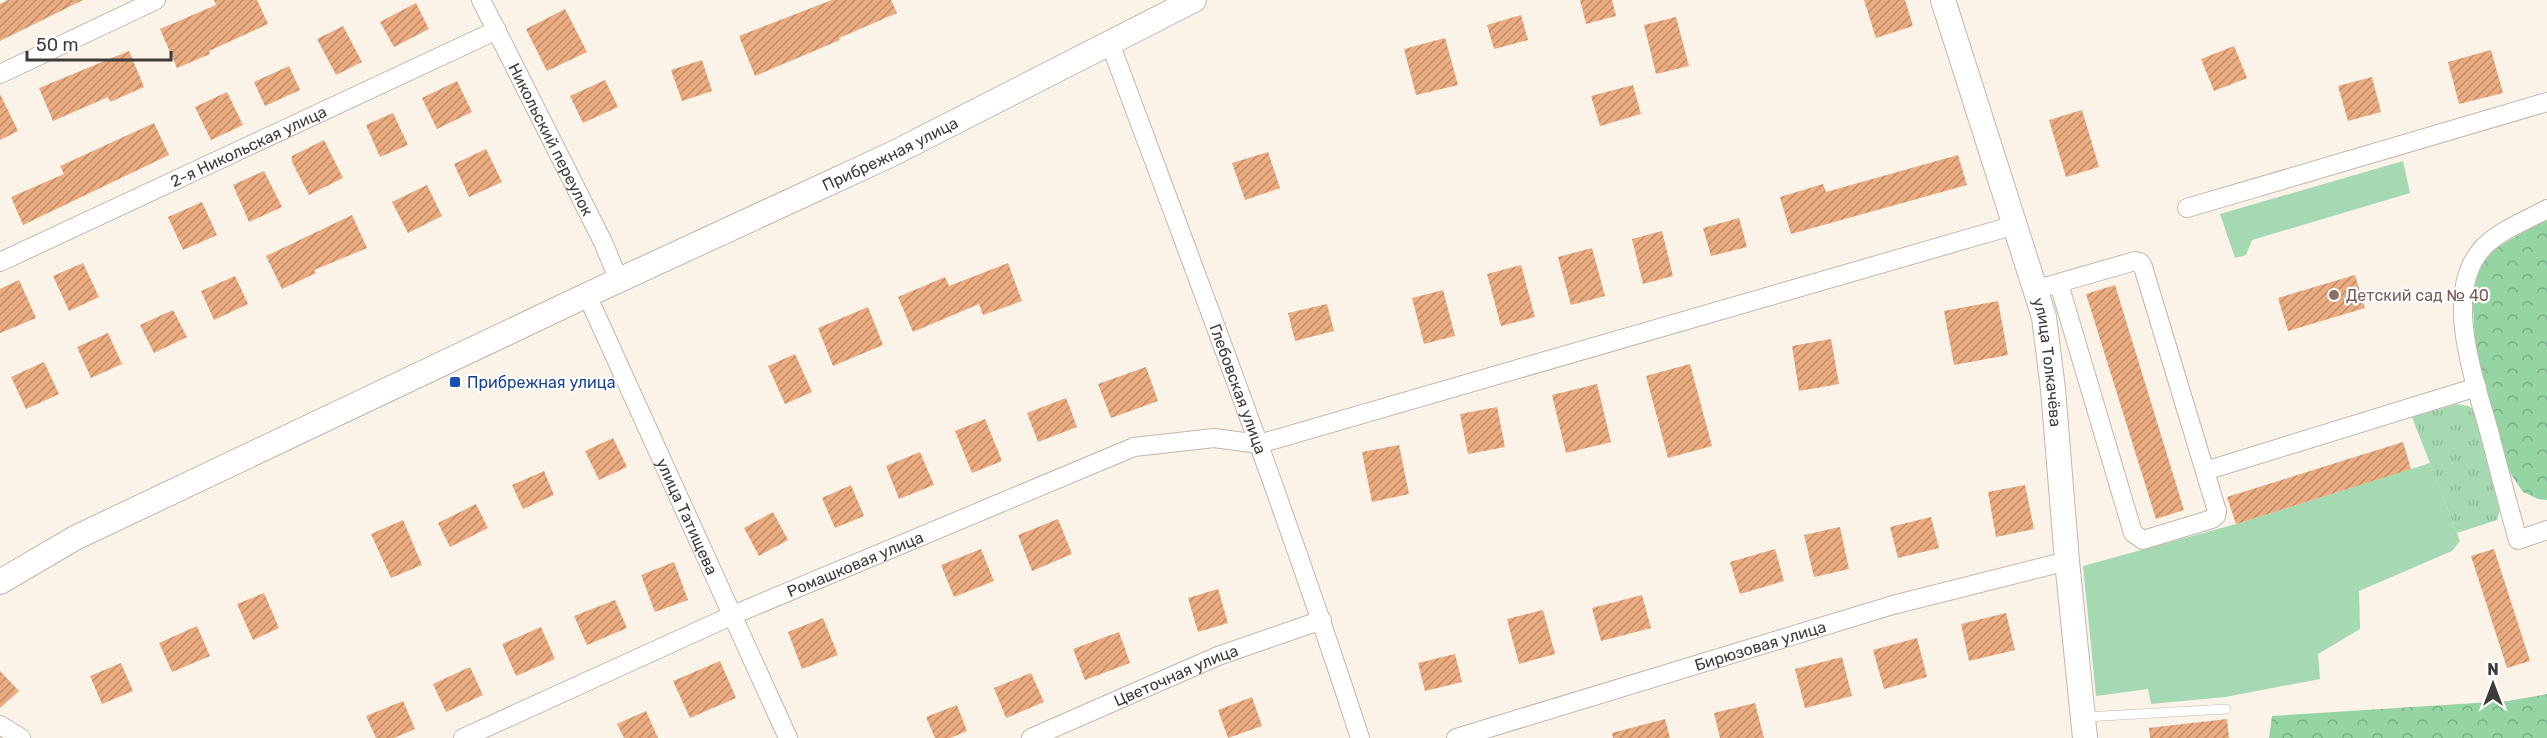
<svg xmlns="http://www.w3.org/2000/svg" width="2547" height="738" viewBox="0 0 2547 738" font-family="Rubik,sans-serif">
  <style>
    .green { fill: #a5d9b1 }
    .forest { fill: url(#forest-crowns) }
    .park { fill: url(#park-tufts) }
    .building { fill: url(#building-hatch) }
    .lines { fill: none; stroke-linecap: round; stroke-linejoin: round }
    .lane-casing { stroke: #c0b7ad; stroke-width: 10 }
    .street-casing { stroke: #c0b7ad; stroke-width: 20 }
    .secondary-casing { stroke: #c0b7ad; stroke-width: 26 }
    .lane { stroke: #fff; stroke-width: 9 }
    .street { stroke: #fff; stroke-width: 18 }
    .secondary { stroke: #fff; stroke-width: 24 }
    .education-dot { fill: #8d6e63; stroke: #fff; stroke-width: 2 }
    .transit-dot { fill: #1a4fb4; stroke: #fff; stroke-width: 2 }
    .labels { text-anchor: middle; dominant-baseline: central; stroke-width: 4.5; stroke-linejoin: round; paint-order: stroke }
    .street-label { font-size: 16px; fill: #3f3c38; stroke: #fff }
    .education-label { font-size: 16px; fill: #785e54; stroke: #fff; text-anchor: start }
    .transit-label { font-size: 16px; fill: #164399; stroke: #fff; text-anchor: start }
  </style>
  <defs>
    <pattern id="forest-crowns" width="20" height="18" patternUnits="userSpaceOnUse" patternTransform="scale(1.5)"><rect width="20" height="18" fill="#95d5a4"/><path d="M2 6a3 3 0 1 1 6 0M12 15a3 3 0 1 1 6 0" fill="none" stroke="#7bae87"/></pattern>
    <pattern id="park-tufts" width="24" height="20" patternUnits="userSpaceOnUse" patternTransform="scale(1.5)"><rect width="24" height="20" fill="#a5d9b1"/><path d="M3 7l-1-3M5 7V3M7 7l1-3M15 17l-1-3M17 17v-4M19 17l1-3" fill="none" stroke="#8fbb99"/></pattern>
    <pattern id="building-hatch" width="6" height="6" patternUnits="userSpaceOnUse" patternTransform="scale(1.5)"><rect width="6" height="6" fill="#e9ab7f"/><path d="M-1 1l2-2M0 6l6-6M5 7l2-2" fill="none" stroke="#be8c69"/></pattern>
  </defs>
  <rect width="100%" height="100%" fill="#fbf2e8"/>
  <g class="green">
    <polygon points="2403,161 2410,193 2252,240 2246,255 2235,258 2220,214"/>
    <polygon points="2430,463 2460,541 2452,551 2359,591 2360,629 2318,654 2320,679 2225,697 2151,704 2148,689 2096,696 2083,566 2236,524"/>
  </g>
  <g class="forest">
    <polygon points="2547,218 2547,500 2538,499 2523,492 2510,473 2483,381 2475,345 2472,288 2483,256"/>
    <polygon points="2547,694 2547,738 2269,738 2272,716 2508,701"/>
  </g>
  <polygon class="park" points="2457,404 2468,406 2475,410 2500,510 2497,520 2457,533 2412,417"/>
  <g class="building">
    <polygon points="8,0 83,0 0,41 0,4"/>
    <polygon points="214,0 257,0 268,24 209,51 210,54 177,68 160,29 216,5"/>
    <polygon points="832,0 891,0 897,13 839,38 840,40 755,76 739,36"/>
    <polygon points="1580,0 1612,0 1616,16 1586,24"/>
    <polygon points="1864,0 1905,0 1913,26 1876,38"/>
    <polygon points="416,3 429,29 394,47 380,22"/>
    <polygon points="565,9 587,52 547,71 526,29"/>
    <polygon points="1521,15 1528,40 1494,49 1487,25"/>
    <polygon points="1676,17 1689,66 1656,74 1644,25"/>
    <polygon points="343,26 362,62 336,75 317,39"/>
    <polygon points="1445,38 1458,85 1416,95 1404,49"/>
    <polygon points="2234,46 2247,78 2214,91 2201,59"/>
    <polygon points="2491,50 2503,93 2459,104 2448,62"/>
    <polygon points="129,51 144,87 110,102 108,97 53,121 39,88"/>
    <polygon points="702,60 712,91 682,101 671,70"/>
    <polygon points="289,66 300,90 265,106 254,82"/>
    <polygon points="2372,77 2381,112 2348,121 2338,86"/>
    <polygon points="605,80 618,107 583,123 570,96"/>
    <polygon points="457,81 472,112 437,129 422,98"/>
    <polygon points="1633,85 1641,114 1600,126 1591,96"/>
    <polygon points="227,92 243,125 211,140 195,107"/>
    <polygon points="0,94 18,131 0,140"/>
    <polygon points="2082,110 2099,167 2066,177 2049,120"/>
    <polygon points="393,113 408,145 380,157 366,125"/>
    <polygon points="154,123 169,155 23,225 11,197 64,174 60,166"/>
    <polygon points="324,140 343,178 309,195 292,162 292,156"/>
    <polygon points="486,149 502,182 469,197 454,164"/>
    <polygon points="1268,152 1280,188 1245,200 1232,163"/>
    <polygon points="1958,155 1967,185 1791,234 1780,197 1823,184 1826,192"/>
    <polygon points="264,171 282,207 249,222 233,185"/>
    <polygon points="427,185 442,216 408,233 392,202"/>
    <polygon points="202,202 217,235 183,250 168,217"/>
    <polygon points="352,215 367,248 314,270 316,273 282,289 266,256"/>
    <polygon points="1739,218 1747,247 1711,256 1703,228"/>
    <polygon points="1662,231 1673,276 1643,284 1632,239"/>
    <polygon points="1592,248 1605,296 1571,305 1558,257"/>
    <polygon points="83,263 99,297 69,311 53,276"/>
    <polygon points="1008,263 1022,301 983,315 979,304 913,332 898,297 945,277 949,286"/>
    <polygon points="1521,265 1535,317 1501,326 1487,274"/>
    <polygon points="2355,275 2365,308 2288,331 2278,298"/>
    <polygon points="235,276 248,304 214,320 201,291"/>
    <polygon points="19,280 36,318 0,333 0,289"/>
    <polygon points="2115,285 2184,510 2156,519 2086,294"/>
    <polygon points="1443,290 1455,336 1424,344 1412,298"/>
    <polygon points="1998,301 2008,355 1954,365 1944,311"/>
    <polygon points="1327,304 1334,331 1295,341 1288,313"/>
    <polygon points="868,307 883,345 833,366 818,328"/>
    <polygon points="173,310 187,337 154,353 140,325"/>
    <polygon points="108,333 122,364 91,378 77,347"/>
    <polygon points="1831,339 1839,384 1799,391 1792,346"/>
    <polygon points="795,354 812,392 785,404 768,366"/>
    <polygon points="44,362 59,394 26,409 11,377"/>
    <polygon points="1690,364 1712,446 1668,458 1646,376"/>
    <polygon points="1146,367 1158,401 1111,418 1098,384"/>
    <polygon points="1597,384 1611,442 1566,453 1552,395"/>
    <polygon points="1066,398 1077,427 1038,442 1027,413"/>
    <polygon points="1497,407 1505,447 1468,454 1460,414"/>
    <polygon points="985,419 1002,461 972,473 955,431"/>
    <polygon points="613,438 627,467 599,480 585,451"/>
    <polygon points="2403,442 2411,469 2236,524 2227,497"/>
    <polygon points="1399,445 1409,494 1372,502 1362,452"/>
    <polygon points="920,452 934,485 899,499 886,466"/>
    <polygon points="544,471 554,495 523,509 512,485"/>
    <polygon points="851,485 864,516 835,528 822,498"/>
    <polygon points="2025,485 2034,529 1996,537 1988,492"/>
    <polygon points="476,504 488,528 450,547 438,523"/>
    <polygon points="773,512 788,540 759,556 744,528"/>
    <polygon points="1931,517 1939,548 1898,558 1890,527"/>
    <polygon points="1058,519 1072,554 1032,571 1018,535"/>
    <polygon points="403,520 422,565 391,578 371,534"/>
    <polygon points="1840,527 1849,569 1814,577 1804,535"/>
    <polygon points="981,549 994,581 954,597 941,565"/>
    <polygon points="1775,549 1784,581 1740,594 1730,562"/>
    <polygon points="2494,549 2530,661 2507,668 2471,556"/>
    <polygon points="674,562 688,600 655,612 641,575"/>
    <polygon points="1218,589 1228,623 1198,632 1188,598"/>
    <polygon points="264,593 279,628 253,640 237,604"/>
    <polygon points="1642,595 1651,628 1601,641 1592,608"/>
    <polygon points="615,600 627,628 587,645 574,616"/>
    <polygon points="1543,610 1555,654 1519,664 1507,619"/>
    <polygon points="2006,613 2015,650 1969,661 1961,624"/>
    <polygon points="823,618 838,655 802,669 788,632"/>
    <polygon points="197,626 210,656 172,672 159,643"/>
    <polygon points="541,627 555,659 516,676 502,644"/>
    <polygon points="1119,632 1130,663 1085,680 1073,649"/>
    <polygon points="1917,638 1927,677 1884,689 1873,650"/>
    <polygon points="1455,654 1462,682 1425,691 1418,663"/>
    <polygon points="1842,657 1852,696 1805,708 1795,669"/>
    <polygon points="720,661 736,698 690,718 673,681"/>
    <polygon points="121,663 133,691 102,704 90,676"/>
    <polygon points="470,667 483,695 446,712 433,684"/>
    <polygon points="0,671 19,691 0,708"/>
    <polygon points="1031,673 1044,702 1006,718 994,688"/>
    <polygon points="1252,697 1262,726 1228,738 1218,710"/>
    <polygon points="403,701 415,729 394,738 376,738 366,716"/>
    <polygon points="1755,703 1764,738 1720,738 1714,713"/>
    <polygon points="957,705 967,731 950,738 935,738 926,717"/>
    <polygon points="646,711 658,738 624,738 617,724"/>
    <polygon points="1665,719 1670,738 1613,738 1612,733"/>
    <polygon points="2227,719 2229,738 2150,738 2149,728"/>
  </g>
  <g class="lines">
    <g class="lane-casing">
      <polyline id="lane" points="2085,717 2226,709"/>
    </g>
    <g class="street-casing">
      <g id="street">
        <path id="s1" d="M 481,0 L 603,242 L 619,281"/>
        <path id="s2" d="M 1110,43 C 1196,274 1284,504 1360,738"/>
        <polyline points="0,74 156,0"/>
        <polyline points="2187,208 2547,102"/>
        <path d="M 2547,209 C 2526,221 2497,231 2481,250 C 2442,296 2476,383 2490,435 C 2499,470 2508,505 2518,540 L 2547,530"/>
        <path id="s3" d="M 0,262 L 497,30"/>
        <polyline points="2034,290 2135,261 2140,262 2143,267 2217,511 2216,516 2212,519 2143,540 2133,533 2059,284"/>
        <path id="s4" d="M 587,295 L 788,738"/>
        <polyline points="2205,471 2477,387"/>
        <polyline points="0,725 21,738"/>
        <path id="s5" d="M 463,738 L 733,615 L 1134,447 L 1214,438 L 1259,444 L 2015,225"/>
        <path id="s6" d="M 1031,738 L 1218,656 L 1322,620"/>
        <path id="s7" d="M 1456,738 L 1893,605 L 2067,561"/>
      </g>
    </g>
    <g class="secondary-casing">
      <g id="secondary">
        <path id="s8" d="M 1943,0 L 2044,317 L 2053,389 L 2067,561 L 2085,738"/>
        <path id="s9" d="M 0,582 L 75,538 L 587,295 L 892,154 L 1194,0"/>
      </g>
    </g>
    <use href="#lane" class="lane"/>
    <use href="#street" class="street"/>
    <use href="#secondary" class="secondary"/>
  </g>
  <circle class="education-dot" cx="2334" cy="295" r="6"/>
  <rect class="transit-dot" x="449" y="376" width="12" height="12" rx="3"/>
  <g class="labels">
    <g class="street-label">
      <text stroke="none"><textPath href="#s1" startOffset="156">Никольский переулок</textPath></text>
      <text stroke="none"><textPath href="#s3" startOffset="274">2-я Никольская улица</textPath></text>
      <text stroke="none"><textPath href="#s9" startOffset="988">Прибрежная улица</textPath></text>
      <text stroke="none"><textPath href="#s8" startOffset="378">улица Толкачёва</textPath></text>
      <text stroke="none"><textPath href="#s2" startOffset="369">Глебовская улица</textPath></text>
      <text stroke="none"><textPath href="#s4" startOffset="243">улица Татищева</textPath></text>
      <text stroke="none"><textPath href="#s5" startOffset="429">Ромашковая улица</textPath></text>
      <text stroke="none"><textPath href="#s7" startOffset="318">Бирюзовая улица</textPath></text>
      <text stroke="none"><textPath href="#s6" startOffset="158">Цветочная улица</textPath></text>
    </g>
    <g class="education-label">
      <text x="2346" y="295">Детский сад № 40</text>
    </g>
    <g class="transit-label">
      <text x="467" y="382">Прибрежная улица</text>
    </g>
  </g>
  <g transform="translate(2493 684)" stroke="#ffffff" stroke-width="4.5" paint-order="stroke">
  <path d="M0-4.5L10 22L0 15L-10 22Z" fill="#3f3c38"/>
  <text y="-9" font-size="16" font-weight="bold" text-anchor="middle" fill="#3f3c38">N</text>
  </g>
  <path d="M27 51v9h144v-9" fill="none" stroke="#3f3c38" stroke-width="3"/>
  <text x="36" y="51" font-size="18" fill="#3f3c38" stroke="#ffffff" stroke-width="4.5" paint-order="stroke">50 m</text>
</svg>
